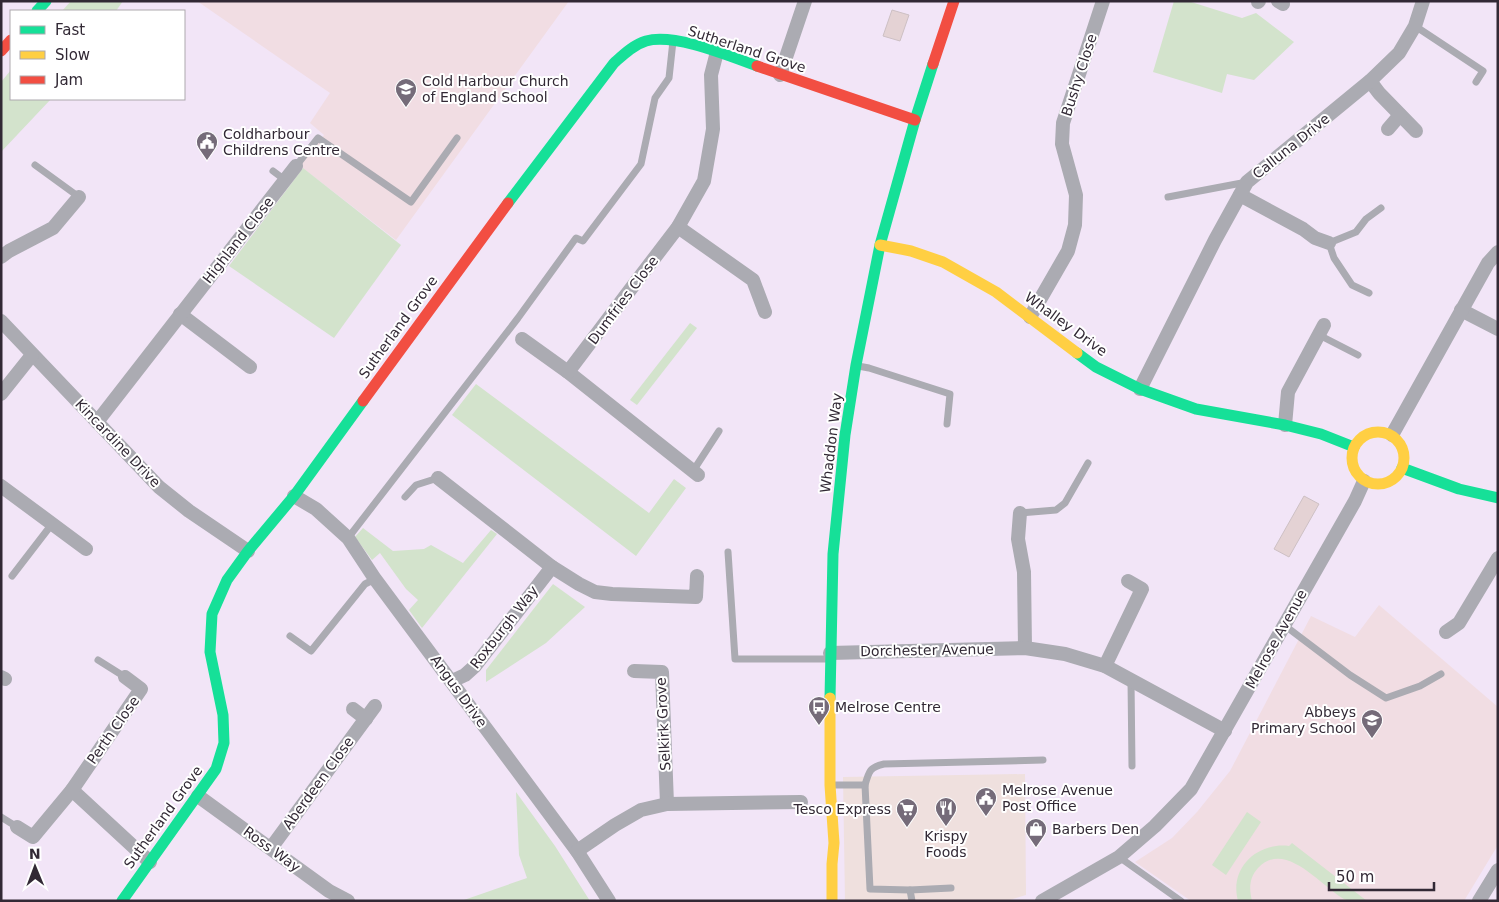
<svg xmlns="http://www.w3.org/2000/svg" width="1499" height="902" viewBox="0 0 1499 902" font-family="'DejaVu Sans',sans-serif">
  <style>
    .commercial { fill: #efe0de }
    .education { fill: #f1dde3 }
    .green { fill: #d3e3cc }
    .building { fill: #e4d2d4; stroke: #cdc0c4 }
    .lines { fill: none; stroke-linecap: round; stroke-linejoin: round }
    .lane { stroke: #ababb2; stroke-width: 7 }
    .street { stroke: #ababb2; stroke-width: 14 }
    .fast { stroke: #16e098; stroke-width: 11 }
    .slow { stroke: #ffcf43; stroke-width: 11 }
    .jam { stroke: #f24e42; stroke-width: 11 }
    .labels { text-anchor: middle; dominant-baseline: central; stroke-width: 4; stroke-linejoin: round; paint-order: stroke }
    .street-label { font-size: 14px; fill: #322935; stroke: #fff }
    .poi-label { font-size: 14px; fill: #322935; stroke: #fff; text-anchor: start }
  </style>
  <rect width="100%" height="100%" fill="#f2e5f7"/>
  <polygon class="commercial" points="1025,774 1026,895 1006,901 845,901 843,777"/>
  <g class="education">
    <polygon points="197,1 569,1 396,240 300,166 324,135 310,123 330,93"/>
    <polygon points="1379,605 1498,707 1498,845 1464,901 1191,901 1135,862 1172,838 1197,812 1230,771 1311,616 1355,637"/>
  </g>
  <g class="green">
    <polygon points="71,1 123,1 116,11 62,11"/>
    <polygon points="1174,1 1188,1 1242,18 1256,13 1294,42 1254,80 1227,74 1222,93 1153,72"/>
    <polygon points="11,70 11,99 51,99 1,152 1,82"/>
    <polygon points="303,168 401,245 334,338 229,266"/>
    <polygon points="690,323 697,328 637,405 630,400"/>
    <polygon points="476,384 649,513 674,479 686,488 636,556 452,415"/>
    <polygon points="363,528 393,551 424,549 431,545 463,563 491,530 497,534 422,628 409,610 418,600 406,589 380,553 372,560 355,537"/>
    <polygon points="553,584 585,607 546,643 486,682 486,670"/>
    <polygon points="516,792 555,846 590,901 461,901 527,878 519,855"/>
    <polygon points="1247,812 1261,822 1226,875 1212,865"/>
    <path d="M 1292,843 L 1367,901 C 1360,901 1349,902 1344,899 C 1321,886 1285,839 1258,868 C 1249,878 1249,889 1252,901 L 1238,901 C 1229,868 1257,842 1289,846 Z"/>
  </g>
  <g class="building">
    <polygon points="892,10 909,15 900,41 883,36"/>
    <polygon points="1304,496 1319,504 1289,557 1274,549"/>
  </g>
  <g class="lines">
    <g class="lane">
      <polyline points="1415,26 1483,71 1476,82"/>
      <polyline points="35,165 79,197"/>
      <polyline points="296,166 318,138 411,202 457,138"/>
      <polyline points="273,171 285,180"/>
      <polyline points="1168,197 1247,182"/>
      <polyline points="1369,293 1352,285 1334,258 1329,243 1356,232 1366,219 1381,208"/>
      <polyline points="1319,335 1358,355"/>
      <polyline points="858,366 869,368 950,394 947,424"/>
      <polyline points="693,471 719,431"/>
      <polyline points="405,497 416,485 438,478"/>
      <polyline points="1020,513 1056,510 1065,503 1088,463"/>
      <polyline points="348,538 518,318 576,238 583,241 641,164 655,98 669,78 673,41"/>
      <polyline points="728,552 735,659 830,659"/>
      <polyline points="12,576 52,524"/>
      <polyline points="1284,625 1350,675 1386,698 1420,686 1441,674"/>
      <polyline points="290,636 311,651 365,584 375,579"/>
      <polyline points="98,660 125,677"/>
      <polyline points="1131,680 1132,766"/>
      <polyline points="831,785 865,785"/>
      <polyline points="1,817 17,827"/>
      <polyline points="1119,857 1181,901"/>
      <path d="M 951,888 L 910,890 L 870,889 L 865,785 C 869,771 870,767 884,764 L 1043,760"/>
      <polyline points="910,890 912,901"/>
    </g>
    <g class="street">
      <polyline points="1278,1 1283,4"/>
      <polyline points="1258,2 1259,1"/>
      <polyline points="780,75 805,1"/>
      <polyline points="1370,81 1379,93 1416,131"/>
      <polyline points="1388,129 1400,115"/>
      <polyline points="1240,195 1303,229 1315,238 1329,243"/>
      <polyline points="678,227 753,280 765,312"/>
      <polyline points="1,257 9,251 53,228 79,197"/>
      <polyline points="1461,310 1498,329"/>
      <polyline points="180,314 250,367"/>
      <polyline points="1030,317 1068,251 1075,225 1076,195 1062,144 1063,123 1103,1"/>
      <polyline points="1,321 159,487 189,511 248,551"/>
      <polyline points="522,339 568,372 698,475"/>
      <polyline points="568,372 636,282 678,227 704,181 713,129 711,75 717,52"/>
      <polyline points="1140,389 1215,240 1247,182 1370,81 1399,53 1415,26 1423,1"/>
      <polyline points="1,394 32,355"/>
      <polyline points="97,422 296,166"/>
      <polyline points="1285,425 1288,392 1324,325"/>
      <polyline points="1392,435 1488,263 1498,252"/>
      <polyline points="438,478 552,567 579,584 595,592 612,594 696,597 697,576"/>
      <polyline points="1,486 86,549"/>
      <polyline points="294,496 316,509 348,538 375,579 577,851 609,901"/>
      <polyline points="1020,513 1018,539 1024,572 1025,648"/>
      <polyline points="1446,632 1459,623 1498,558"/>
      <polyline points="830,653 1025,648 1065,654 1105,666 1225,731"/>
      <polyline points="1105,666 1142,589 1128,581"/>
      <polyline points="634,671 662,672 667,804"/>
      <polyline points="1,677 5,679"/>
      <polyline points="452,681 465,675 475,666 552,567"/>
      <polyline points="353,709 366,719"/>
      <polyline points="72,790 150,862"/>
      <polyline points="198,796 329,891 348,901"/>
      <polyline points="17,827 33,837 72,790 141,689 125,677"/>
      <polyline points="271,848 375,706"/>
      <polyline points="577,851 615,825 641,810 667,804 801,802"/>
      <polyline points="1042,901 1119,857 1155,826 1191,789 1355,501 1364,481"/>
      <polyline points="1479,901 1498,870"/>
    </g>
    <g class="fast">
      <polyline points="37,11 46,1"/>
      <path d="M 508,203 L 614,63 C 623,55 633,45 646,41 C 675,33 729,56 757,66"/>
      <polyline points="1077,353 1096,367 1140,389 1196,409 1285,425 1321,434 1354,447"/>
      <polyline points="1402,468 1459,489 1498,498"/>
      <polyline points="830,698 833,554 845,435 856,365 880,245 915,120 933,64"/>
      <polyline points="122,901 216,769 224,743 223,715 210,652 212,614 227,580 248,551 294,496 363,401"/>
    </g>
    <g class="slow">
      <polyline points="880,245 911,251 943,262 996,292 1077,353"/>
      <circle cx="1378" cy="458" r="26"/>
      <polyline points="830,698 830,785 834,843 832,864 832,901"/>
    </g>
    <g class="jam">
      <polyline points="1,51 11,40"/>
      <polyline points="933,64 954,1"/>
      <polyline points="757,66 915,120"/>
      <polyline points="363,401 508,203"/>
    </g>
  </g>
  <defs>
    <g id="school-pin" transform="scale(1.125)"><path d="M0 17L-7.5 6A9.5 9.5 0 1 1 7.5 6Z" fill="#756b79" stroke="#fff"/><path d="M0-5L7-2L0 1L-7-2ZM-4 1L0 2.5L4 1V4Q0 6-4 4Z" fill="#fff"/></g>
    <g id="civic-pin" transform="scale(1.125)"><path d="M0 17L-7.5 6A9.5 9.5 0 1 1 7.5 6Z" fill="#756b79" stroke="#fff"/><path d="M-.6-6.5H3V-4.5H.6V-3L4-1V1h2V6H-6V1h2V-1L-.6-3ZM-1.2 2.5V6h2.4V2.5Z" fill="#fff"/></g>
    <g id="bus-pin" transform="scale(1.125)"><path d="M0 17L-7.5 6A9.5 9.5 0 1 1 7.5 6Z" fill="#756b79" stroke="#fff"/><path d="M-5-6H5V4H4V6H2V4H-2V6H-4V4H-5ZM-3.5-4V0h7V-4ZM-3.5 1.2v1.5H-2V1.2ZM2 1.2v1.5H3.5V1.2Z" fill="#fff"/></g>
    <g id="restaurant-pin" transform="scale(1.125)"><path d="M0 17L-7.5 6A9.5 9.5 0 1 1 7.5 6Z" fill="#756b79" stroke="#fff"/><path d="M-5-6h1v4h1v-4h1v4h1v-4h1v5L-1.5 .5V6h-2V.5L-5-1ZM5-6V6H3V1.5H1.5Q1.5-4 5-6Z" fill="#fff"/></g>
    <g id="supermarket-pin" transform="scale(1.125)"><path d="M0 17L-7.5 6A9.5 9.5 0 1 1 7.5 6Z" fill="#756b79" stroke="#fff"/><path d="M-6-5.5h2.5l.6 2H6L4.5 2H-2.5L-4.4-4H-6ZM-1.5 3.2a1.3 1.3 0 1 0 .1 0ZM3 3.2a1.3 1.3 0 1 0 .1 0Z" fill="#fff"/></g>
    <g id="shop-pin" transform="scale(1.125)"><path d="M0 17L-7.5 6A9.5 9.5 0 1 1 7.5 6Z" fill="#756b79" stroke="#fff"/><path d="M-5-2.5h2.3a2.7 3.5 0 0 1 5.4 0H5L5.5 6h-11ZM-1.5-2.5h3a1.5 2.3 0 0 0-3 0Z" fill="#fff"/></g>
  </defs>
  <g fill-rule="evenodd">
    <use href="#school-pin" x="406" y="89"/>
    <use href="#civic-pin" x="207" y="142"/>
    <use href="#bus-pin" x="819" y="707"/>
    <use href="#school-pin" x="1372" y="720"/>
    <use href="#civic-pin" x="986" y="798"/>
    <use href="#restaurant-pin" x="946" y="808"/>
    <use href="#supermarket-pin" x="907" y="809"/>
    <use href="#shop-pin" x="1036" y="829"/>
  </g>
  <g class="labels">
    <g class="street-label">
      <text transform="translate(747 49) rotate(18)">Sutherland Grove</text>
      <text transform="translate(1079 75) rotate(-72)">Bushy Close</text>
      <text transform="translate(1291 146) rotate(-39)">Calluna Drive</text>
      <text transform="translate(238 240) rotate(-52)">Highland Close</text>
      <text transform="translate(623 300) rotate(-53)">Dumfries Close</text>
      <text transform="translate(1066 324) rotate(36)">Whalley Drive</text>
      <text transform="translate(398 327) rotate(-54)">Sutherland Grove</text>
      <text transform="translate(118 443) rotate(46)">Kincardine Drive</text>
      <text transform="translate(831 443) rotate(-83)">Whaddon Way</text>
      <text transform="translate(504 627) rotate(-52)">Roxburgh Way</text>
      <text transform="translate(1276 639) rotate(-61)">Melrose Avenue</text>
      <text transform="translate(927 650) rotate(-1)">Dorchester Avenue</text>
      <text transform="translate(459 691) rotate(54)">Angus Drive</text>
      <text transform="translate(663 724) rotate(-93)">Selkirk Grove</text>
      <text transform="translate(113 730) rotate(-55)">Perth Close</text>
      <text transform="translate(318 783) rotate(-54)">Aberdeen Close</text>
      <text transform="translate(163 817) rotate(-54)">Sutherland Grove</text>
      <text transform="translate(272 849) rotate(36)">Ross Way</text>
    </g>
    <g class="poi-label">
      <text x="422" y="81">Cold Harbour Church<tspan x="422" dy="16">of England School</tspan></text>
      <text x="223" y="134">Coldharbour<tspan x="223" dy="16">Childrens Centre</tspan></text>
      <text x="835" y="707">Melrose Centre</text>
      <text x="1356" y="712" text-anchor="end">Abbeys<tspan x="1356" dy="16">Primary School</tspan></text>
      <text x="1002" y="790">Melrose Avenue<tspan x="1002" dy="16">Post Office</tspan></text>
      <text x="891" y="809" text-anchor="end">Tesco Express</text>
      <text x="1052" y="829">Barbers Den</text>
      <text x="946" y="836" text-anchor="middle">Krispy<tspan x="946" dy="16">Foods</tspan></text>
    </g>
  </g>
  <rect width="1499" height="902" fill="none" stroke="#322935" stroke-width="5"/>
  <rect x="10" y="10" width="175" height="90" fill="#ffffff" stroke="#ada9ae"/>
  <rect x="20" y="26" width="25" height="8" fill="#16e098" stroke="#ada9ae"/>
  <text x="55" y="35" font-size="15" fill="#322935">Fast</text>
  <rect x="20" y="51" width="25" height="8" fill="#ffcf43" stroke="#ada9ae"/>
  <text x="55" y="60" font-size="15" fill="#322935">Slow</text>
  <rect x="20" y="76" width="25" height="8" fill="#f24e42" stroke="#ada9ae"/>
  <text x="55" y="85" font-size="15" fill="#322935">Jam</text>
  <g transform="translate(35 867) rotate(359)" stroke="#ffffff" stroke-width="4" paint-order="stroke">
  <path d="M0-4L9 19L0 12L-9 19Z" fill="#322935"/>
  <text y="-8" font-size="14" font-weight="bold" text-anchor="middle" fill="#322935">N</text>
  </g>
  <path d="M1329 882v8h105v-8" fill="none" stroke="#322935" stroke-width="2.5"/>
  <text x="1336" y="882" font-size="15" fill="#322935" stroke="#ffffff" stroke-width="4" paint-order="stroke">50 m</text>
</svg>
